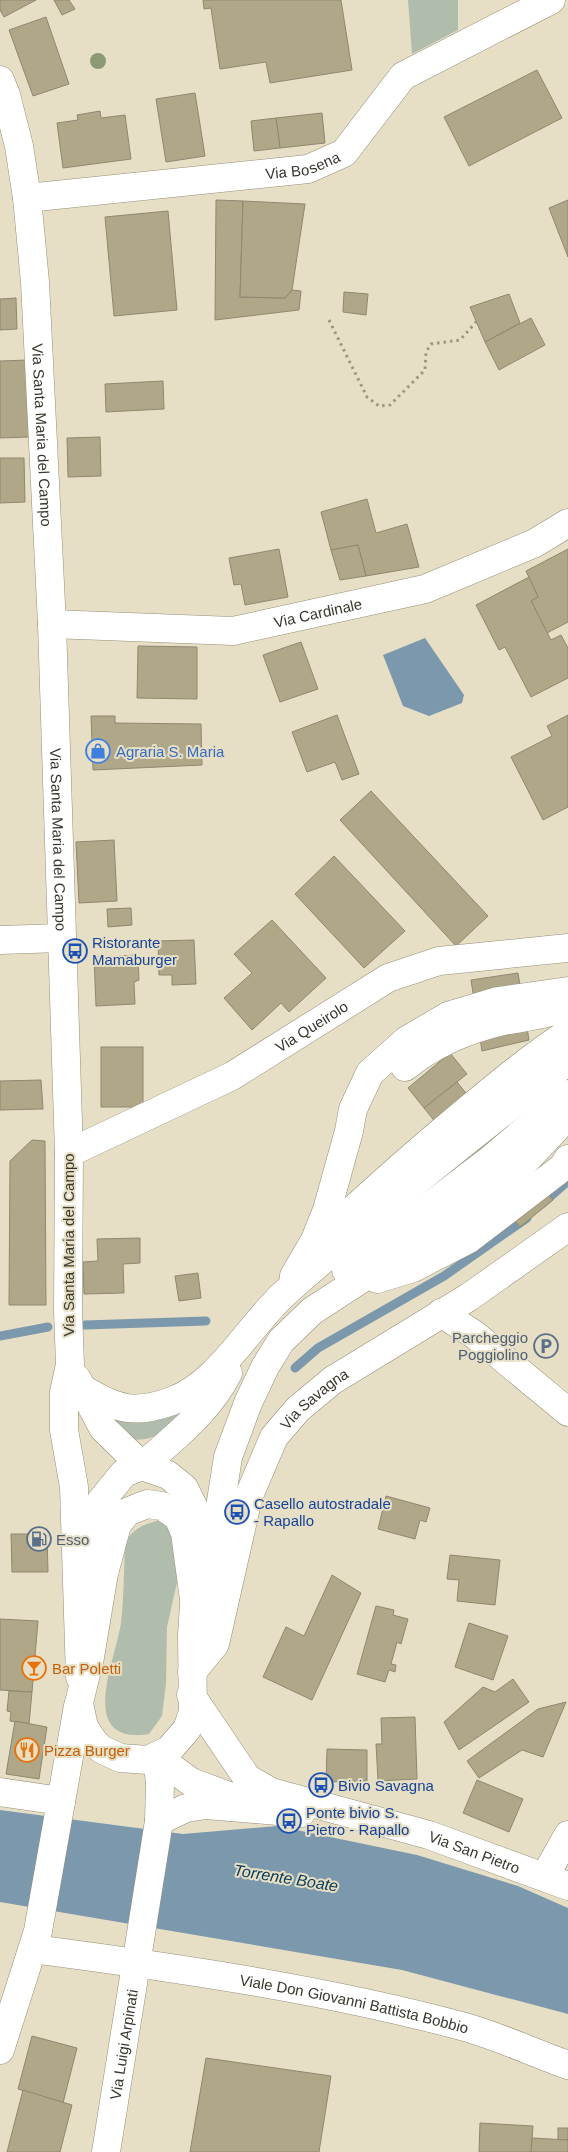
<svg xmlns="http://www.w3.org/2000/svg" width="568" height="2152" viewBox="0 0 568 2152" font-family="Arial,sans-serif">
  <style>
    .green { fill: #b1bdac }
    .water { fill: #7c98ad }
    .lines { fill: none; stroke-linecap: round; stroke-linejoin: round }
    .stream { stroke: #7c98ad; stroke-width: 9 }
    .building { fill: #afa788; stroke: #8e8870 }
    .minor-casing { stroke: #958f77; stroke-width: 29 }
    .major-casing { stroke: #958f77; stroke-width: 29 }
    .highway-casing { stroke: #958f77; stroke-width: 29 }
    .path { stroke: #9b9783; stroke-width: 3; stroke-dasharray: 2.5 4; stroke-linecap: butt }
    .minor { stroke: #fff; stroke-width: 28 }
    .major { stroke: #fff; stroke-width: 28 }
    .highway { stroke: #fff; stroke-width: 28 }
    .tree { fill: #8c9975 }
    .labels { text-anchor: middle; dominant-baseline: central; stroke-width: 4; stroke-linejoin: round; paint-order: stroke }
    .street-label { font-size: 15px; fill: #39372c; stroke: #e6dfc5 }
    .shop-label { font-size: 15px; fill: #366cbe; stroke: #e6dfc5; text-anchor: start }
    .transit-label { font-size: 15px; fill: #164399; stroke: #e6dfc5; text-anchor: start }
    .service-label { font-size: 15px; fill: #4e5e75; stroke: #e6dfc5; text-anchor: end }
    .food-label { font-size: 15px; fill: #c56008; stroke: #e6dfc5; text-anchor: start }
    .water-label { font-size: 16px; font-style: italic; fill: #033856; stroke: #e6dfc5 }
  </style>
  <rect width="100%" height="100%" fill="#e6dfc5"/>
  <g class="green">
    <polygon points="408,0 458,0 458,30 412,54"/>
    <path d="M 198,1393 C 193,1402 187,1414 180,1420 C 161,1436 126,1455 116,1420 C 151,1428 169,1411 198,1393 Z"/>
    <path d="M 161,1520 L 173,1530 L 180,1569 L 167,1627 L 166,1683 L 162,1716 L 149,1734 C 76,1745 115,1662 121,1623 C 124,1596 124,1568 125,1542 C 135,1527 144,1524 161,1520 Z"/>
  </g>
  <g class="water">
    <polygon points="425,638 464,695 462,703 429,716 403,706 383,655"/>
    <polygon points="0,1810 183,1834 277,1826 417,1855 518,1886 568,1908 568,2014 402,1970 0,1902"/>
  </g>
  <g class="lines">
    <g class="stream">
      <polyline points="542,1204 568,1181"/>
      <polyline points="85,1325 206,1321"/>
      <polyline points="0,1336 48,1327"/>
      <polyline points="295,1368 318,1348 444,1276 527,1218"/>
    </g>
  </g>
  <g class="building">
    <polygon points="0,0 36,0 4,17 0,10"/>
    <polygon points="54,0 69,0 75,9 62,15"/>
    <polygon points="203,0 341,0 352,70 270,83 266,62 220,69 211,8 204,9"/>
    <polygon points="46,17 69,84 33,96 9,30"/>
    <polygon points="537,70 562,118 469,166 444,117"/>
    <polygon points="195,93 205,156 166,162 156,99"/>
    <polygon points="100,111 101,118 125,115 131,159 63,168 57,123 78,120 77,115"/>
    <polygon points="322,113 325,143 280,148 276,118"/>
    <polygon points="276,118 280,148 254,151 251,121"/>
    <polygon points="216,200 243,201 240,297 285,298 292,290 301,291 299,310 215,320"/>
    <polygon points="568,200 568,257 549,208"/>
    <polygon points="243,201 305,204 292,290 285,298 240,297"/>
    <polygon points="168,211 177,310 114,316 105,217"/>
    <polygon points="344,292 368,294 366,315 343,312"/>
    <polygon points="509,294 520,323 485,342 470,307"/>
    <polygon points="16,298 17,329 0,330 0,299"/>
    <polygon points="531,318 545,345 499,370 485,342"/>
    <polygon points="28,360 29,437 0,438 0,361"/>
    <polygon points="163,381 164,409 106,412 105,384"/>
    <polygon points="100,437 101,476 68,477 67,438"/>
    <polygon points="0,458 24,458 25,502 0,503"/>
    <polygon points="367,499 376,533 407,524 419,567 366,576 358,545 331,550 321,512"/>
    <polygon points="358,545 366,576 340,580 331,550"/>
    <polygon points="279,549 288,597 245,605 241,584 234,585 229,558"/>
    <polygon points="568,549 568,622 547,633 531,601 538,597 526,571"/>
    <polygon points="529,577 538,597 531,601 551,640 561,635 568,648 568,678 531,697 505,647 499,650 476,605"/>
    <polygon points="301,642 318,689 280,702 263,655"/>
    <polygon points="138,646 197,647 197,699 137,698"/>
    <polygon points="337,715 359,774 342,780 335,762 307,772 292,732"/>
    <polygon points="568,715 568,807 543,820 511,757 552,736 547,726"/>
    <polygon points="91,716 115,716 115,723 201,724 202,765 93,770"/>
    <polygon points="371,791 488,916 456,946 340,820"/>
    <polygon points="114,840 117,901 79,903 76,842"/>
    <polygon points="334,856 405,931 364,968 295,894"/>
    <polygon points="131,908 132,925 108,927 107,909"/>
    <polygon points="272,920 326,978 289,1012 281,1003 252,1030 224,998 252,973 234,954"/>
    <polygon points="194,940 196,984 172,985 172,975 159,975 158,941"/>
    <polygon points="138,955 139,980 134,982 135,1004 96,1006 94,957"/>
    <polygon points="518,973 529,1040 482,1051 471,980"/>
    <rect x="101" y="1047" width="42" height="60"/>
    <polygon points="450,1053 467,1074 424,1108 408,1088"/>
    <polygon points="41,1080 43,1109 0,1110 0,1081"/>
    <polygon points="457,1082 553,1200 520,1227 424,1108"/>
    <polygon points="32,1140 45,1141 46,1305 9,1305 10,1161"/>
    <polygon points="140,1238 140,1263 123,1264 124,1293 84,1294 83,1262 98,1261 97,1239"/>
    <polygon points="198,1273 201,1298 179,1301 175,1276"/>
    <polygon points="386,1496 430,1508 426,1522 420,1520 415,1539 378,1529"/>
    <polygon points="11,1534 47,1534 48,1572 12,1572"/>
    <polygon points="450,1555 500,1560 495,1605 457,1601 459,1580 447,1579"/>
    <polygon points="332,1575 361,1593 312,1700 263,1677 286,1627 304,1636"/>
    <polygon points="376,1606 394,1610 393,1615 408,1619 401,1644 397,1642 391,1664 396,1665 395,1672 389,1670 385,1682 357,1674"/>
    <polygon points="0,1619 38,1621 32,1692 0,1690"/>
    <polygon points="469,1623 508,1636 493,1680 455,1667"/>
    <polygon points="513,1679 529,1702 459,1750 444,1722 483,1687 495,1692"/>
    <polygon points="9,1691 32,1692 29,1724 10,1721 11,1712 7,1711"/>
    <polygon points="566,1702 543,1757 522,1750 479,1778 467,1761 538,1709"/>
    <polygon points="415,1717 417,1779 378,1781 376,1744 382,1744 381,1718"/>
    <polygon points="15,1721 47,1727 39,1779 6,1774"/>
    <polygon points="327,1749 367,1750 367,1781 326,1782"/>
    <polygon points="477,1780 523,1799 509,1832 463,1813"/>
    <polygon points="32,2036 77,2048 63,2103 18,2089"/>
    <polygon points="206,2058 331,2076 319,2152 190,2152"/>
    <polygon points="23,2090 72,2105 60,2152 7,2152"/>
    <polygon points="480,2123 533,2126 531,2152 479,2152"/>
    <rect x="558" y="2128" width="10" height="12"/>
    <polygon points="532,2138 568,2140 568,2152 531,2152"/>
  </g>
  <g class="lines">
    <g class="minor-casing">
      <g id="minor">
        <path id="s1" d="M 0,80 L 6,95 L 19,146 L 27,198 L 35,282 L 52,624 L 69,1153 L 68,1310 L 70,1365 L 64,1392 L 64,1430 L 74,1487 L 80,1677"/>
        <path id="s2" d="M 27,198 L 308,169 L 344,153 L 403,76 L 551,0"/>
        <path id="s3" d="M 52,624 L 233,631 L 425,589 L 535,543 L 568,523"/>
        <polyline points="0,940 61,938"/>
        <path id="s4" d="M 69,1153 L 232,1076 L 388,978 L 439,961 L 568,948"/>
        <polyline points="441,1313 475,1335 568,1412"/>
        <polyline points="77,1379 103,1428 142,1466"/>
        <path id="s5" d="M 192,1672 L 215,1644 L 248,1498 L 274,1437 L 298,1409 L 333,1380 L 469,1297 L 568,1227"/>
        <path id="s6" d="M 191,1695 L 247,1778 L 271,1792 L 429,1835 L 568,1886"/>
        <polyline points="157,1757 191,1782 237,1799"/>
        <polyline points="0,1792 61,1801"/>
        <polyline points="159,1821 186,1808 206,1805 301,1813"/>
        <polyline points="545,1876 568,1835"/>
        <path id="s7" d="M 33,1949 C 178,1968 324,1989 465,2027 C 500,2037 534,2053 568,2065"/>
      </g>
    </g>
    <g class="major-casing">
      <g id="major">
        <polyline points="104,1573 97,1525 101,1501 124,1473 142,1466 168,1475 184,1488 195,1510 199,1529 192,1635 193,1712 187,1729 169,1750 148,1760 120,1758 101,1749 94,1742 84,1727 79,1703 90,1657 104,1573 117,1525 127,1512 147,1504 162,1506 178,1517 185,1533 194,1599"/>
        <polyline points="0,2050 38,1931 78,1706"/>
        <path id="s8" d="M 106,2152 L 159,1821 L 160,1783 L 157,1757"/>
      </g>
    </g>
    <g class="highway-casing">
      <g id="highway">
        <path d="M 405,1067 C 433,1044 468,1029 503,1021 C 525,1017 547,1015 568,1007"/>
        <path d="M 331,1230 C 375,1189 419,1150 465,1112 C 499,1084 531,1057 568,1033"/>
        <polyline points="346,1270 491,1159 568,1094"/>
        <polyline points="294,1276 315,1240 327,1210 349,1131 353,1109 370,1073 407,1040 448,1016 498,1001 568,991"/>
        <polyline points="377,1279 413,1268 469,1239 563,1167 568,1159"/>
        <path d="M 83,1389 C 116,1409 134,1415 172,1401 C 220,1383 249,1325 286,1292 C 377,1211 472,1136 568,1061"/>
        <path d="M 142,1466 C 174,1438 209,1411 228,1373"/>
        <polyline points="193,1653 204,1609 228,1457 248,1403 265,1367 281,1341 312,1311 415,1244 510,1177 568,1116"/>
      </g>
    </g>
    <polyline class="path" points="329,320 367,397 379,406 390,405 425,370 426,352 431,344 460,340 477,321"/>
    <use href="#minor" class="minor"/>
    <use href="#major" class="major"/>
    <use href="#highway" class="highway"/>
  </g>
  <circle class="tree" cx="98" cy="61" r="8"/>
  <defs>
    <g id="shop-ring" transform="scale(1.25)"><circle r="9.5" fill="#e6dfc5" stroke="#3f7fe0" stroke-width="1.5"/><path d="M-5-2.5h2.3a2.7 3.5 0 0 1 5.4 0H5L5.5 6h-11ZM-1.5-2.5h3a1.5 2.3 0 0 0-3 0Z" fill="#3f7fe0"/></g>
    <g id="bus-ring" transform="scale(1.25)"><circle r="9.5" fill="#e6dfc5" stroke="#1a4fb4" stroke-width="1.5"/><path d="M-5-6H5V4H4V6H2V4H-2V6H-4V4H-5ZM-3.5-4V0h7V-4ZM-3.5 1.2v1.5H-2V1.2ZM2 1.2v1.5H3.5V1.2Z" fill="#1a4fb4"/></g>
    <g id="parking-ring" transform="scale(1.25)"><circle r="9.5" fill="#e6dfc5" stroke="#5c6f8a" stroke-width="1.5"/><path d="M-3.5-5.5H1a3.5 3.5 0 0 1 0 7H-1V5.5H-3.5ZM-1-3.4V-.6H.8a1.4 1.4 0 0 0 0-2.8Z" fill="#5c6f8a"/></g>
    <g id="fuel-ring" transform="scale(1.25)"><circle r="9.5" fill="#e6dfc5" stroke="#5c6f8a" stroke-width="1.5"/><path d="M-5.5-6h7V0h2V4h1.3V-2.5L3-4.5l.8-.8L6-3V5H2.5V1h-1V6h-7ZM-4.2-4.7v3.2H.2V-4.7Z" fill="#5c6f8a"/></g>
    <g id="bar-ring" transform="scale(1.25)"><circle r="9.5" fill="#e6dfc5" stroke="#e8710a" stroke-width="1.5"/><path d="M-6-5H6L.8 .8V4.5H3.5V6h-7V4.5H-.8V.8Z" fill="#e8710a"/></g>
    <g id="restaurant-ring" transform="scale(1.25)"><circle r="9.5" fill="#e6dfc5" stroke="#e8710a" stroke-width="1.5"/><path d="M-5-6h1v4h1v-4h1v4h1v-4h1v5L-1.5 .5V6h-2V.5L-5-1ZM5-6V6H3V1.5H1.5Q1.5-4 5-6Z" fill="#e8710a"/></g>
  </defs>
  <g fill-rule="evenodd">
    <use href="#shop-ring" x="98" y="751"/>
    <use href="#bus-ring" x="75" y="951"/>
    <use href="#parking-ring" x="546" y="1346"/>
    <use href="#bus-ring" x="237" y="1512"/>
    <use href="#fuel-ring" x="39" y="1539"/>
    <use href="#bar-ring" x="34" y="1668"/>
    <use href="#restaurant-ring" x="27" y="1750"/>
    <use href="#bus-ring" x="321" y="1785"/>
    <use href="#bus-ring" x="289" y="1821"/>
  </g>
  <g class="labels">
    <g class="street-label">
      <text stroke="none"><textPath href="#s2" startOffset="278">Via Bosena</textPath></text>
      <text stroke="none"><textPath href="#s1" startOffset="359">Via Santa Maria del Campo</textPath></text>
      <text stroke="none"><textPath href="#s3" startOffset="268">Via Cardinale</textPath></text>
      <text stroke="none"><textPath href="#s1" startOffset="764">Via Santa Maria del Campo</textPath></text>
      <text stroke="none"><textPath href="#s4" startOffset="274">Via Queirolo</textPath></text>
      <text transform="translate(68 1245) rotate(-90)">Via Santa Maria del Campo</text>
      <text stroke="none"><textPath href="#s5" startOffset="308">Via Savagna</textPath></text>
      <text stroke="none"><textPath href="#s6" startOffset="340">Via San Pietro</textPath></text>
      <text stroke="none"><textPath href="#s7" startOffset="326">Viale Don Giovanni Battista Bobbio</textPath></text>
      <text stroke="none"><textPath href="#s8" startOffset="109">Via Luigi Arpinati</textPath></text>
    </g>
    <g class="shop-label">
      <text x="116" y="751">Agraria S. Maria</text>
    </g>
    <g class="transit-label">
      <text x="92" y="942">Ristorante<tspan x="92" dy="17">Mamaburger</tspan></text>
      <text x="254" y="1503">Casello autostradale<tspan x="254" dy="17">- Rapallo</tspan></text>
      <text x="338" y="1785">Bivio Savagna</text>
      <text x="306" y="1812">Ponte bivio S.<tspan x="306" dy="17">Pietro - Rapallo</tspan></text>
    </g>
    <g class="service-label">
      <text x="528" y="1337">Parcheggio<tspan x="528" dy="17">Poggiolino</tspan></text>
      <text x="56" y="1539" text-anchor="start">Esso</text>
    </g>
    <g class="food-label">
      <text x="52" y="1668">Bar Poletti</text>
      <text x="44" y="1750">Pizza Burger</text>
    </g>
    <g class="water-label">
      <text transform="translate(286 1878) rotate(9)">Torrente Boate</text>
    </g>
  </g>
</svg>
